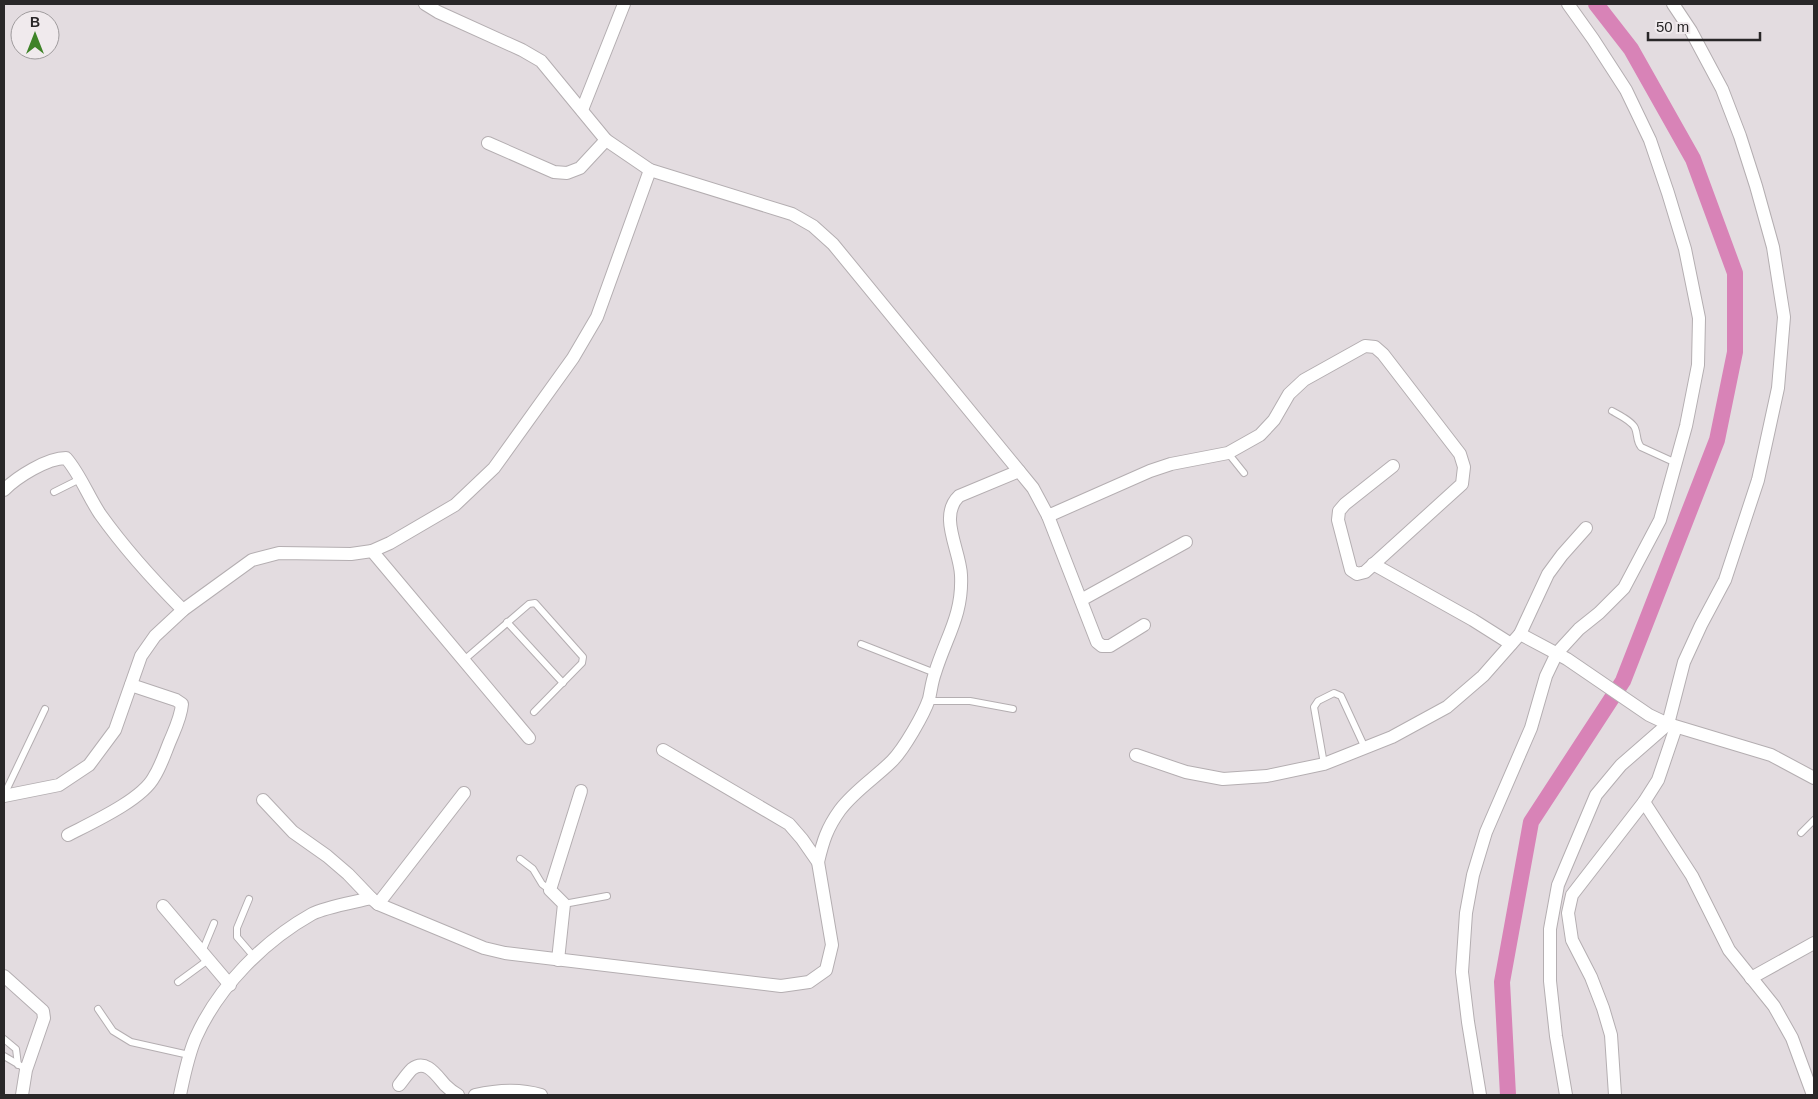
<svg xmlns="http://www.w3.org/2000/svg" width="1818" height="1099" viewBox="0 0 1818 1099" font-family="Helvetica,sans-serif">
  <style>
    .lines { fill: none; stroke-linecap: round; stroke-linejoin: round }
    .canal { stroke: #d883b7; stroke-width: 16 }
    .service-casing { stroke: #b4aeb1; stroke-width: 8 }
    .minor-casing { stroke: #b4aeb1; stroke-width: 14 }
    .service { stroke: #fff; stroke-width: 6 }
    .minor { stroke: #fff; stroke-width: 12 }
  </style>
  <rect width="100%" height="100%" fill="#e3dce0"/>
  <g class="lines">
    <polyline class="canal" points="1508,1095 1502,982 1531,822 1623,681 1717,440 1735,352 1735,273 1693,159 1631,49 1596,4"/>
    <g class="service-casing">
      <g id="service">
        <path d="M 1612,411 C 1619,415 1632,421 1635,428 C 1638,435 1636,441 1641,447 L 1676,463"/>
        <polyline points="1228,453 1244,473"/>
        <polyline points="54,492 80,479"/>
        <polyline points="507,622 563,683"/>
        <polyline points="861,644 935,673"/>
        <polyline points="464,660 529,604 535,603 583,657 582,663 534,712"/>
        <polyline points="928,701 970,701 1013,709"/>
        <polyline points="1324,764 1314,707 1318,701 1334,693 1341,696 1365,748"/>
        <polyline points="4,795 45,709"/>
        <polyline points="1801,833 1814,820"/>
        <polyline points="520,859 533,869 542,884 550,890"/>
        <polyline points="249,899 237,928 237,937 255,958"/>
        <polyline points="564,904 607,896"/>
        <polyline points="202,952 214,923"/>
        <polyline points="178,982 208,960"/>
        <polyline points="98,1009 113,1031 131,1042 189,1055"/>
        <polyline points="4,1039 16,1049 18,1065"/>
        <polyline points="4,1056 21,1066"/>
      </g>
    </g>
    <g class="minor-casing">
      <g id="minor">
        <polyline points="425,4 438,12 522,50 541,61 606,140 650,170 792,214 813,226 833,244 1033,488 1048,516 1150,471 1171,464 1228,453 1260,435 1274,420 1289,394 1304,380 1365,346 1375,347 1383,354 1460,454 1464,467 1462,484 1365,572 1357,574 1351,570 1338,520 1339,511 1345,504 1393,466"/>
        <polyline points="582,110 624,4"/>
        <polyline points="488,143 554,172 567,173 580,168 606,140"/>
        <path d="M 4,490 C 17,477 47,458 66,458 C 80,474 88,496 100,514 C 125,549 153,580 183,610"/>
        <polyline points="1048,516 1097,642 1102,646 1110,646 1144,625"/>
        <polyline points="372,551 529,738"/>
        <polyline points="1373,564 1473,620 1511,644"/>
        <polyline points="1081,600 1186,542"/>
        <polyline points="1520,634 1567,659 1649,715 1668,724 1771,755 1814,778"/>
        <polyline points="1136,755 1186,772 1223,779 1267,776 1324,764 1392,737 1447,707 1483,676 1520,634 1548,574 1562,555 1586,528"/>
        <polyline points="4,796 59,785 89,765 115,730 141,656 155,636 183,610 252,560 279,553 351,554 372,551 390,543 455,505 494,468 573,358 597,317 650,170"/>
        <polyline points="263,800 293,832 327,856 348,874 371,898"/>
        <polyline points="1644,802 1692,876 1729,950 1774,1006 1792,1038 1813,1095"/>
        <path d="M 68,835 C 91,823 142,800 154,777 C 161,766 165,753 170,741 C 175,729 181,717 182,704 L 176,700 L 131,685"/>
        <path d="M 818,862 C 823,841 827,828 840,810 C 854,791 876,777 892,761 C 904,749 924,714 929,699 C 931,690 932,681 935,673 C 946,637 963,615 961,575 C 960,550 938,516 959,496 L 1019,471"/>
        <polyline points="378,904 464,793"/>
        <polyline points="163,906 230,985"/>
        <polyline points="558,960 564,904 550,890 581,791"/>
        <polyline points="4,976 43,1011 44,1018 26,1070 22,1095"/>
        <polyline points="1751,978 1814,943"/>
        <path d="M 399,1085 C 403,1080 407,1074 412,1069 C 426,1058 437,1076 445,1085 C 449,1089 453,1092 458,1095"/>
        <path d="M 180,1095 C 184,1076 188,1055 196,1037 C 219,986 264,941 312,914 C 325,907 356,902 371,898 L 378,904 L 484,948 L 505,953 L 781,986 L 809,982 L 826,970 L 832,945 L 818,862 L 802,839 L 789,824 L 663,750"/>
        <path d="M 475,1095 C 497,1090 519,1088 541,1095"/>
        <polyline points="1480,1095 1468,1022 1462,972 1466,913 1473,875 1486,832 1531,728 1546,676 1557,653 1579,629 1599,613 1624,588 1660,520 1686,426 1698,365 1699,318 1685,249 1668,193 1650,140 1626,90 1593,39 1568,4"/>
        <polyline points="1566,1095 1556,1036 1550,981 1550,929 1558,885 1596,795 1621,765 1668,724 1684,662 1701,625 1725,580 1758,480 1778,388 1784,317 1773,247 1756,186 1740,136 1722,89 1691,31 1673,4"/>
        <polyline points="1615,1095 1611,1035 1603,1008 1591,977 1572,940 1568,913 1572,895 1644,802 1658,780 1676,727"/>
      </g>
    </g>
    <use href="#service" class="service"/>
    <use href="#minor" class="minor"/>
  </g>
  <rect width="1818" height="1099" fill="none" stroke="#292728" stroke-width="10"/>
  <g transform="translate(35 35)"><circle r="24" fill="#f0eaed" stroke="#a09c9e"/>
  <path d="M0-4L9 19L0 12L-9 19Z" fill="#3e8328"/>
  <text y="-8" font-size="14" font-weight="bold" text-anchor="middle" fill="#292728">B</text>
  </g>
  <path d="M1648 32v8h112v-8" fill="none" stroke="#292728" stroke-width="2.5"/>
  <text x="1656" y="32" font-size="15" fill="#292728" stroke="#f0eaed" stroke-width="4" paint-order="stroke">50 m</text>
</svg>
